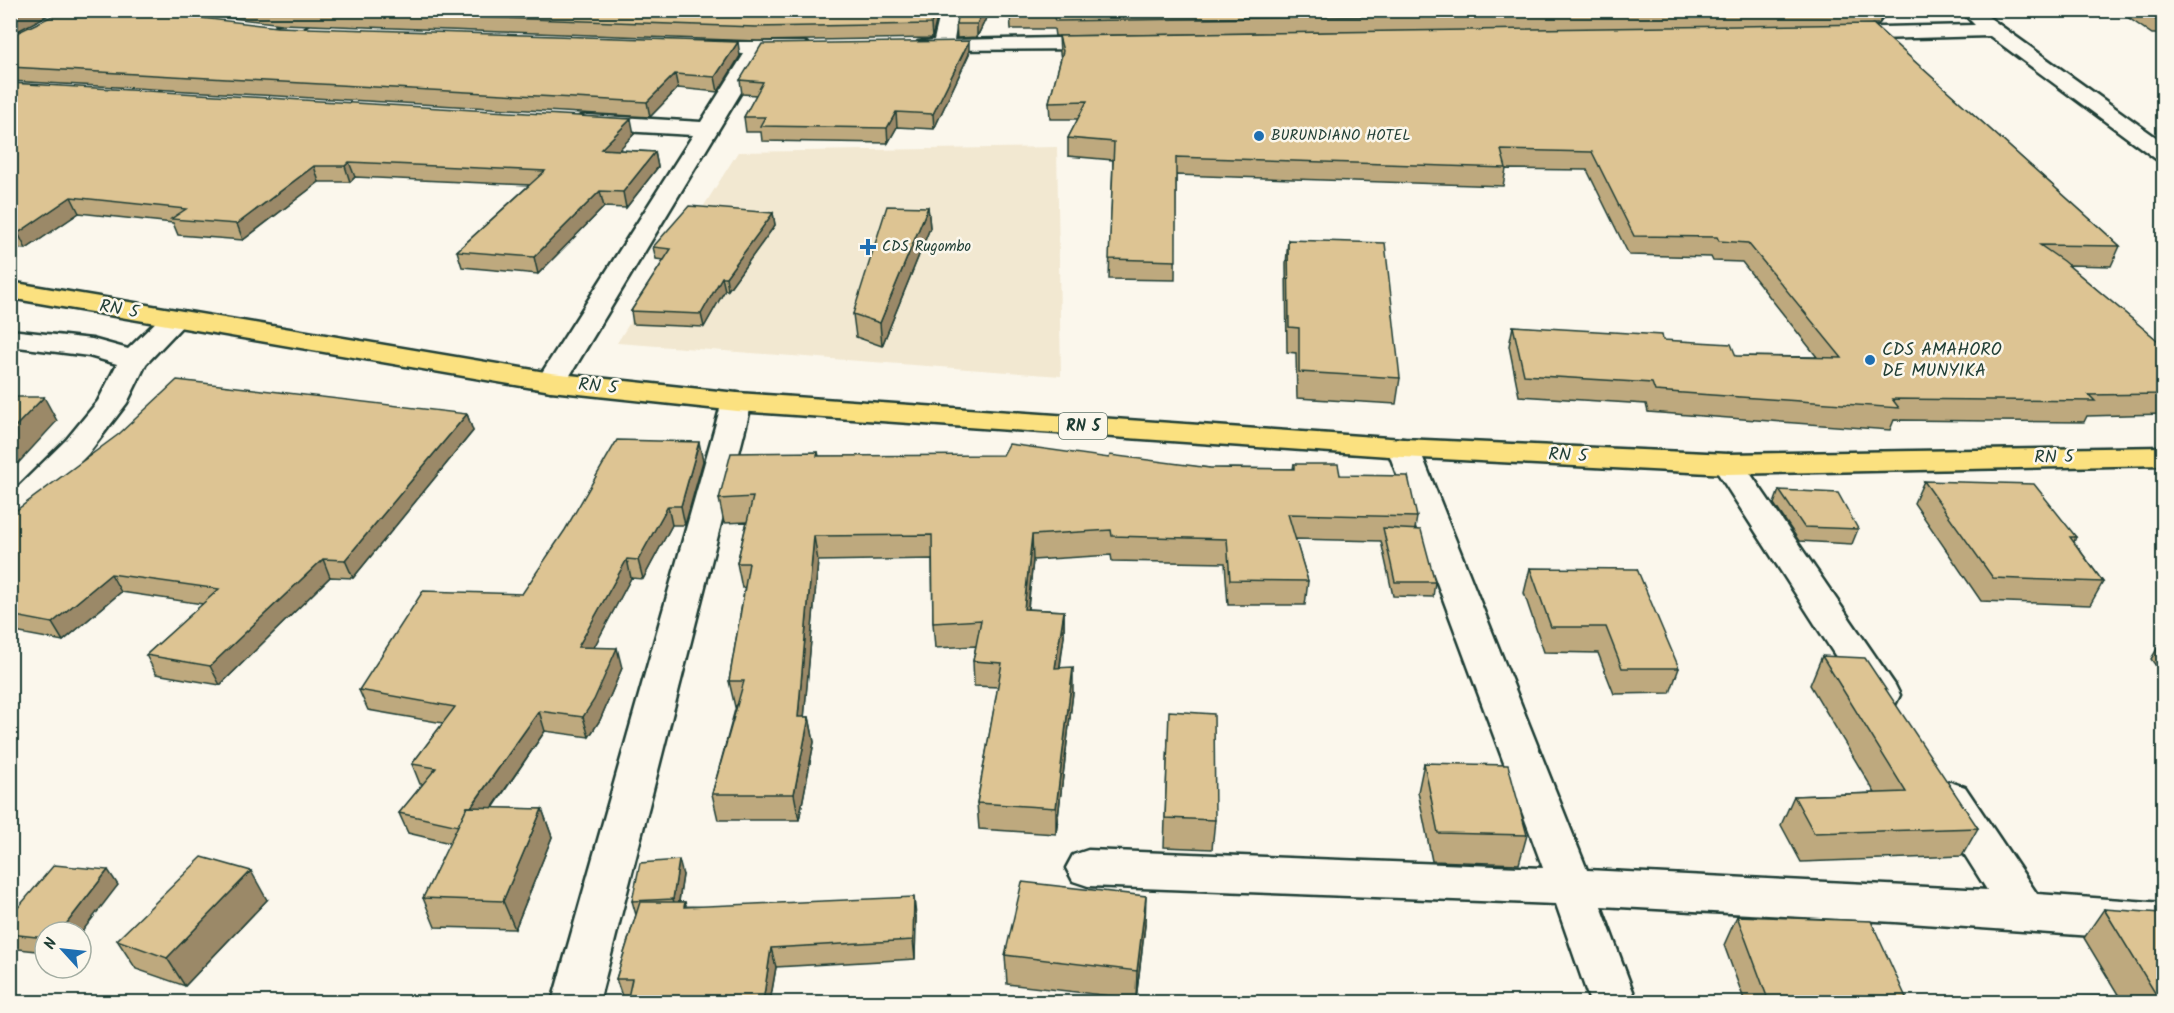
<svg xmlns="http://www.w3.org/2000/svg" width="2174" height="1013" viewBox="0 0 2174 1013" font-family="Kalam,sans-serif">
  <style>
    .built { fill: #f2e8d1 }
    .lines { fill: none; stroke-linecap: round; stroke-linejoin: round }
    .minor-casing { stroke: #1f3d34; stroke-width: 5 }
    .major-casing { stroke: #1f3d34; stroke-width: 5 }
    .minor { fill: #fbf7ec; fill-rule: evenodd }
    .major { fill: #fbe180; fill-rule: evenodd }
    .wall { fill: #bea97e; stroke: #1f3d34; stroke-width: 1.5 }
    .shaded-wall { fill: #9b8967; stroke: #1f3d34; stroke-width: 1.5 }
    .building { fill: #ddc493; stroke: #1f3d34; stroke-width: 1.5 }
    .poi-dot { fill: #1f6fb2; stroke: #fbf7ec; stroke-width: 2 }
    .labels { text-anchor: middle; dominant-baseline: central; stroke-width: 5; stroke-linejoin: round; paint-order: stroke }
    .far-poi-label { font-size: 15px; fill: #1f3d34; stroke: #fbf7ec; text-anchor: start }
    .shield { fill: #fbf7ec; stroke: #61756b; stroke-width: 1.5 }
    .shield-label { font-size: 16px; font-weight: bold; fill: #1f3d34 }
    .street-label { font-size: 18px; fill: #1f3d34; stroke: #fbf7ec }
    .poi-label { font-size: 18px; fill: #1f3d34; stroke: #fbf7ec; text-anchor: start }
  </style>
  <rect width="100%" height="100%" fill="#fbf7ec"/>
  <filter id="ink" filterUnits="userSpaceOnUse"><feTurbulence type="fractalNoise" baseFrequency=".0167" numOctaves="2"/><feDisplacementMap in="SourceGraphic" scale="12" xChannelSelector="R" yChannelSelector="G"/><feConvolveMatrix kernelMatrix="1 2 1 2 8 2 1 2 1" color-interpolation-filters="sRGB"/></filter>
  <g filter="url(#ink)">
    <polygon class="built" points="1057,147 1061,376 617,343 738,152"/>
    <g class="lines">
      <g class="minor-casing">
        <g id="minor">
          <polygon points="306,10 329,10 289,36 275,36 272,32 275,28"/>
          <polygon points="941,10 959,10 954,40 1104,37 1114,43 1104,49 918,50 915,46 918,42 934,40"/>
          <polygon points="1976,11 1983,13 2164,143 2164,161 2156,159 1990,36 1837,40 1827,34 1837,28 1975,25 1967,17"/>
          <polygon points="694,42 804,42 814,48 804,54 764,54 566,382 561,388 551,391 541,388 536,382 693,135 587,129 579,127 576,122 579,117 587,115 701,122 744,54 687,52 684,48"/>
          <polygon points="174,312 184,314 188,320 146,364 127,403 88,454 22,521 10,524 10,495 66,440 98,401 117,364 89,356 10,346 10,330 92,339 128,349 164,314"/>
          <polygon points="737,393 748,396 752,402 599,1002 552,1002 722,402 726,396"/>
          <polygon points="1403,439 1414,441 1419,448 1587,870 1987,890 1929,798 1935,787 1950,782 1965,787 2037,894 2164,903 2164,941 1895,922 1601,906 1637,1002 1590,1002 1556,904 1088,886 1073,881 1066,868 1073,855 1088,850 1543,868 1387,448 1392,441"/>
          <polygon points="1728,454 1739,457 1895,685 1900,695 1895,705 1881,709 1867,705 1712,464 1717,457"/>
        </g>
      </g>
      <g class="major-casing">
        <polygon id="major" points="10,282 551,373 737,393 1403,439 1728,454 2164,447 2164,465 1728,474 1403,457 737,411 551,391 10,298"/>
      </g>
      <use href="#minor" class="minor"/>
      <use href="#major" class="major"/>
    </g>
    <g class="wall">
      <polygon points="165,10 939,10 932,38 757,41 282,24"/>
      <polygon points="990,10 977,37 957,38 956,24"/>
      <polygon points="1012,10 1889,10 1879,24 1873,24 2120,246 2111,266 2068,265 2163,345 2163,414 2087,416 2084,422 1894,420 1890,430 1648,412 1646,404 1519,396 1509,346 1513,326 1663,340 1736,356 1817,357 1742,262 1713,261 1711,257 1629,255 1587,170 1506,169 1503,186 1176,175 1175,280 1109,279 1113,160 1068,156 1068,138 1078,119 1050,119 1049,102 1061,59 1060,53 1059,36 1443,31 1055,36 1054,29 1011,29 1010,14"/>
      <polygon points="2117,10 2163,10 2163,34 2152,34"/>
      <polygon points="277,27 740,56 718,92 678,88 650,117 10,81 10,36"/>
      <polygon points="969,54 934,129 897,127 888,143 762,141 761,132 746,132 744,117 756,95 742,94 740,80"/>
      <polygon points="10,83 634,134 618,150 655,152 658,167 626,208 604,207 538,274 462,267 457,251 529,185 355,177 350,182 319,182 243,240 178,235 173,223 79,213 26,249 10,248"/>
      <polygon points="928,207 930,228 882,346 856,337 853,314"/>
      <polygon points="773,213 775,225 728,290 725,290 704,327 633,324 631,311 664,260 656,259 653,247"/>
      <polygon points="1288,240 1400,378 1396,404 1297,398 1296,353 1287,352 1286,264"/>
      <polygon points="467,414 473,431 353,578 330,577 220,685 156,674 146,655 203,604 121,592 63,641 15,632 10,636 10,515"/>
      <polygon points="818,452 819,456 1109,458 1210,468 1293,469 1294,464 1340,475 1417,517 1415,529 1435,582 1433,597 1393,596 1381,541 1295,539 1308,581 1305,605 1228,605 1225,563 1112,561 1111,555 1033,560 1028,609 1064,611 1064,636 1060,668 1073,692 1056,834 979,829 977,803 998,687 974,686 973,661 976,646 935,648 933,623 932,559 818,561 804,717 809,717 814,742 799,820 718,820 712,794 736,706 735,707 729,681 745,587 742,588 737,563 747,522 724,523 719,499"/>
      <polygon points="703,461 685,525 672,525 643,579 631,578 594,647 622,668 600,720 589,737 545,731 493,808 542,809 552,837 515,929 435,927 423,898 450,843 408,833 399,813 423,784 420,784 412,764 443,723 368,710 359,690 522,594"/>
      <polygon points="1924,481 2076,537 2074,542 2103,582 2090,605 1981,601 1914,503"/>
      <polygon points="1779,490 1858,529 1852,544 1799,541 1774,504"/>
      <polygon points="1530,568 1679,668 1670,693 1614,694 1598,653 1544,652 1524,593"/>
      <polygon points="2163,639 2163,676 2151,659"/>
      <polygon points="1822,656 1978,828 1962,856 1801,862 1781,825 1794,796 1875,793 1810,685"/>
      <polygon points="1168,740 1215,820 1212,849 1164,847"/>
      <polygon points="1424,763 1527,835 1519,864 1432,861 1418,792"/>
      <polygon points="683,875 679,902 685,902 686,906 916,916 915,959 776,967 770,1002 627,1002 628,999 623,999 616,979 636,915 632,901"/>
      <polygon points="118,885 45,932 45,952 10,948 10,917"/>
      <polygon points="267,900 185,986 136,969 117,940"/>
      <polygon points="2104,909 2163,1002 2062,1002 2066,997 2119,996 2084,938"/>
      <polygon points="1737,916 1908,1002 1745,1002 1724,945"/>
      <polygon points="1145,925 1136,999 1007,984 1005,955"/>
    </g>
    <g class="shaded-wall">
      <polygon points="26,10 58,10 10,35 10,18"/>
      <polygon points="935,10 939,10 932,38 931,24"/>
      <polygon points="983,10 990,10 977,37 977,24"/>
      <polygon points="1884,10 1889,10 1879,24"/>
      <polygon points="969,41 969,54 934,129 933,114"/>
      <polygon points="738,42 740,56 718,92 715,77"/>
      <polygon points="675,74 678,88 650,117 647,102"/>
      <polygon points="896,112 897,127 888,143 887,128"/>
      <polygon points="631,119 634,134 605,165 601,149"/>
      <polygon points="655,152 658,167 626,208 623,192"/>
      <polygon points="349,162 355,177 350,182 345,166"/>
      <polygon points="314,166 319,182 243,240 237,224"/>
      <polygon points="600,191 604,207 538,274 534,257"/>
      <polygon points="71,197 79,213 26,249 18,233"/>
      <polygon points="928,207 930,228 882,346 880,323"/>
      <polygon points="773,213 775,225 728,290 726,277"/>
      <polygon points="722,277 725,290 704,327 701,314"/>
      <polygon points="44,397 57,421 10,472 10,432"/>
      <polygon points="467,414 473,431 353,578 345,560"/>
      <polygon points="699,442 703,461 685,525 681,506"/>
      <polygon points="668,506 672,525 643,579 638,560"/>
      <polygon points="1032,535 1033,560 1025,633 1024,609"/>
      <polygon points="814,536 818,561 802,742 798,717"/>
      <polygon points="323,559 330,577 220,685 210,666"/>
      <polygon points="627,559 631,578 584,666 578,647"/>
      <polygon points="111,574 121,592 63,641 52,623"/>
      <polygon points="1064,611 1064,636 1056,693 1055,668"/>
      <polygon points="10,624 15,632 10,636"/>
      <polygon points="617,648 622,668 600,720 589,737 583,717"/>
      <polygon points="1073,667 1073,692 1056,834 1056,808"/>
      <polygon points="539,711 545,731 466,846 458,826"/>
      <polygon points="809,717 814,742 799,820 794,794"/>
      <polygon points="542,809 552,837 515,929 503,901"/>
      <polygon points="679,860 683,875 677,913 673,899"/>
      <polygon points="108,870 118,885 81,933 81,932 60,932"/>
      <polygon points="251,871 267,900 185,986 167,958"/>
      <polygon points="1146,896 1145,925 1136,999 1137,971"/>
      <polygon points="914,897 916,916 915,959 913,940"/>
      <polygon points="771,948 776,967 770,1002 763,1002"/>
    </g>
    <g class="building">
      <polygon points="10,10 26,10 10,18"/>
      <polygon points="65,10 134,10 277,27 738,42 715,77 675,74 647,102 10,67 10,36"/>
      <polygon points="277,10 935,10 931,24 755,27"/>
      <polygon points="958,10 983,10 977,24 956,24"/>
      <polygon points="1012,10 1792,10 1055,21 1053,14 1010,14"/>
      <polygon points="2142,10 2163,10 2163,21 2158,21"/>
      <polygon points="1873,24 2120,246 2040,245 2063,261 2163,345 2163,394 2089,395 2095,401 1892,399 1899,408 1655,391 1652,383 1524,375 1513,326 1662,335 1663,340 1731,344 1736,356 1842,358 1748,243 1719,241 1717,237 1634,236 1592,152 1501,150 1506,168 1176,157 1176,261 1109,259 1114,142 1068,138 1087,101 1049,102 1063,51 1059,36"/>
      <polygon points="969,41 933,114 896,112 887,128 760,126 765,117 744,117 763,82 740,80 762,44"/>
      <polygon points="10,83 631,119 601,149 655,152 623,192 600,191 534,257 457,251 545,171 349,162 345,166 314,166 237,224 171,219 186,209 71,197 18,233 10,233"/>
      <polygon points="689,206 773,213 726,277 722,277 701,314 631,311 671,249 653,247"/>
      <polygon points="887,206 928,207 880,323 853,314"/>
      <polygon points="1288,240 1385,243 1400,378 1299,372 1299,328 1289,327"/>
      <polygon points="177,380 467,414 345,560 323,559 210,666 146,655 219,589 111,574 52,623 10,615 10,515 119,434"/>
      <polygon points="10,397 44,397 10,432"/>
      <polygon points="617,440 699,442 681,506 668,506 638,560 627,559 578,647 617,648 594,700 583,717 539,711 471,807 467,807 458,826 399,813 436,768 412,764 455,707 359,690 423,591 522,594 565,530"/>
      <polygon points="1009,444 1109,458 1110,455 1210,468 1294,469 1294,464 1338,464 1340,475 1408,476 1417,517 1288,514 1308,581 1230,580 1227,539 1112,536 1111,530 1032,535 1024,609 1064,611 1055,668 1073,667 1056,808 977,803 1002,663 973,661 981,620 933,623 932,535 814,536 798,717 809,717 794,794 712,794 744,681 729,681 749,563 737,563 753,497 719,499 731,453 818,452 817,456 1003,455"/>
      <polygon points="1924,481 2034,484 2076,537 2070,537 2103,582 1993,578"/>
      <polygon points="1779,490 1838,493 1858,529 1804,527"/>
      <polygon points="1383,528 1421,530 1435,582 1395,582"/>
      <polygon points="1530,568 1637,569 1679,668 1622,668 1606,627 1551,627"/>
      <polygon points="1822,656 1865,658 1978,828 1814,833 1794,796 1906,792"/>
      <polygon points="1169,711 1214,714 1215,820 1165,818"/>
      <polygon points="1424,763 1508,765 1527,835 1438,833"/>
      <polygon points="467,807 542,809 503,901 423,898"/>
      <polygon points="202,857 251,871 167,958 117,940"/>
      <polygon points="679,860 673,899 632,901 640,863"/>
      <polygon points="54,865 108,870 60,932 45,932 45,938 10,934 10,917"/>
      <polygon points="1022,882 1146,896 1137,971 1005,955"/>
      <polygon points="914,897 913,940 771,948 763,1002 627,1002 632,979 616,979 640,902 685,902 684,907"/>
      <polygon points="2104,909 2161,913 2163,918 2163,1002 2070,1002 2066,997 2157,996"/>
      <polygon points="1737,916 1871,921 1908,1002 1769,1002"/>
    </g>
  </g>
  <g class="poi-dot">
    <circle cx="1259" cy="136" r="6"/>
    <path d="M865 238h6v6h6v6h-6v6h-6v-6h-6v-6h6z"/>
    <circle cx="1870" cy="360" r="6"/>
  </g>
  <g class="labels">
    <g class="far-poi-label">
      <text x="1271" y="136">BURUNDIANO HOTEL</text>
      <text x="882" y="247">CDS Rugombo</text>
    </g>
    <rect class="shield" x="1059" y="413" width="48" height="26" rx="4.5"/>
    <g class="shield-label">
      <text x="1083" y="426">RN 5</text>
    </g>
    <g class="street-label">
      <text transform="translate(119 310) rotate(10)">RN 5</text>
      <text transform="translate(598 387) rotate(6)">RN 5</text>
      <text transform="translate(1568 456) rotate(3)">RN 5</text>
      <text transform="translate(2054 458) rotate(-1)">RN 5</text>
    </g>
    <g class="poi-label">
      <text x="1882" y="350">CDS AMAHORO<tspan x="1882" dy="21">DE MUNYIKA</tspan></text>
    </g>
  </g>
  <rect width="2174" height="1013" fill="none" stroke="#fbf7ec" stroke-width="36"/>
  <rect x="18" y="18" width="2138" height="977" fill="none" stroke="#1f3d34" stroke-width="2" filter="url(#ink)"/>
  <g transform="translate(63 950) rotate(297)"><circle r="28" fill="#fbf7ec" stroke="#a3ada2" stroke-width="1.5"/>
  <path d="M0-4.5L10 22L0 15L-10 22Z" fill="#1f6fb2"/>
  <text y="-9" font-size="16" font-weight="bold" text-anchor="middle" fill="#1f3d34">N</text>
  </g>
</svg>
